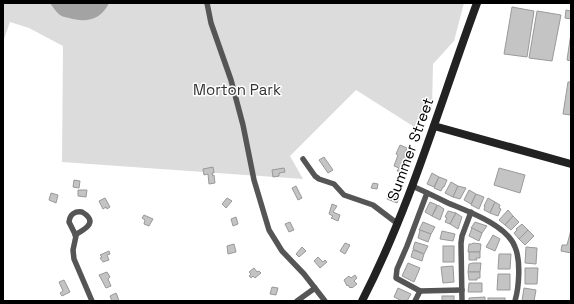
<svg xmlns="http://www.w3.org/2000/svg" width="574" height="304" viewBox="0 0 574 304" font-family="'Space Grotesk',sans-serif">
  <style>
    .green { fill: #dcdcdc }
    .water { fill: #a3a3a3 }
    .building { fill: #c4c4c4; stroke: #999 }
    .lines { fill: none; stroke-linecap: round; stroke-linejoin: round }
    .minor { stroke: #555; stroke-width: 5.5 }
    .secondary { stroke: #222; stroke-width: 8 }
    .labels { text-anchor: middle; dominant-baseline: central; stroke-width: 3; stroke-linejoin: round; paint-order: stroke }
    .park-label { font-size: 15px; fill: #333; stroke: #fff }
    .street-label { font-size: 15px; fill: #000; stroke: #fff }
  </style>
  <rect width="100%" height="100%" fill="#fff"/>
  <polygon class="green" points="3,3 464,3 454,41 433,64 432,107 416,128 356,90 290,156 303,179 62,162 63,46 29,28 10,22 3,42"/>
  <path class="water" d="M 50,3 L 109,3 C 101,20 86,23 69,18 C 66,17 63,17 60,15 C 56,12 53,7 50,3 Z"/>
  <g class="building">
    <polygon points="512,7 534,11 527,57 504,54"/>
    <polygon points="566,10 571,11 571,19 565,18"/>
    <polygon points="537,11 561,15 552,61 529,58"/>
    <polygon points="571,33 571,61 567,60"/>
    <polygon points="568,82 571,82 571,115 563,114"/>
    <polygon points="400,145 407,148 404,156 408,157 407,159 408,159 402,173 397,171 399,168 394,166 398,155 396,154"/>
    <polygon points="324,157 333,170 328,173 319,160"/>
    <polygon points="213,167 214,173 212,173 213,176 214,175 215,183 209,184 208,174 204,175 203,169"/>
    <polygon points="284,168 285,172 279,173 279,176 273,177 272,170"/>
    <polygon points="499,168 525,175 520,193 494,185"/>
    <polygon points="432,173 439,177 434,187 427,184"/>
    <polygon points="439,177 447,180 444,187 443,187 441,191 434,188"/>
    <polygon points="74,180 80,181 79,188 73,187"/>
    <polygon points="451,182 458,186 453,197 445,193"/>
    <polygon points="373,183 378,184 377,189 371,188"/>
    <polygon points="296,186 302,198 298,200 292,188"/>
    <polygon points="458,186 466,188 460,199 453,197"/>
    <polygon points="78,190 87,190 86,197 78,196"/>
    <polygon points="469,190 476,194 471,204 464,200"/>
    <polygon points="51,193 58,195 56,203 49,200"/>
    <polygon points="476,194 484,197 479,209 471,205"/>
    <polygon points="391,195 399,198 397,203 387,199 388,196 390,197"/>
    <polygon points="105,198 110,207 107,209 106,207 103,209 99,201"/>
    <polygon points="227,198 232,201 226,208 222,204"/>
    <polygon points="488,198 495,202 490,213 484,210 485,206 484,206"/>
    <polygon points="430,202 437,205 432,216 425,212"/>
    <polygon points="495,202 500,205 499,208 501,209 498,216 490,213"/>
    <polygon points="332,204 337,206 333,212 340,215 338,221 331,218 333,216 329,214"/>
    <polygon points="438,205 444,209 440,220 432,216"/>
    <polygon points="508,210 513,216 505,225 499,220"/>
    <polygon points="448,211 456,213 450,224 445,222 447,218 445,217"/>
    <polygon points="456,213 462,217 458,229 450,224"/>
    <polygon points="144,215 153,219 149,226 144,224 145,220 142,218"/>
    <polygon points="513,216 519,222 511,230 505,225"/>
    <polygon points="236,217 238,224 233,226 231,219"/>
    <polygon points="290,222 294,230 289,232 285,224"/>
    <polygon points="423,222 435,227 431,234 419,230"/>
    <polygon points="475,222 487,226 482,233 471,228"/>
    <polygon points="522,224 528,230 519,239 514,233 517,230 516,229"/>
    <polygon points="472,228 482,233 479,241 469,236"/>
    <polygon points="420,230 431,234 428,242 418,238"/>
    <polygon points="528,230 534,236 525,245 519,239"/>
    <polygon points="571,230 571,253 561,251 562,245 567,245"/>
    <polygon points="442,231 455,234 453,241 440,239"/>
    <polygon points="493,235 500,239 495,251 486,247"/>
    <polygon points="415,242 428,246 424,254 413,249"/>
    <polygon points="345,243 350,245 345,254 340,251"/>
    <polygon points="473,243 481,244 480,252 468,252 469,244 472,244"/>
    <polygon points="234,244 236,252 228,254 227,246"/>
    <rect x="443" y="246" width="11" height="16"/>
    <polygon points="302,247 306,251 299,257 296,254"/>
    <polygon points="526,247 537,248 536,264 525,263"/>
    <polygon points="413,250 424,254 422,261 411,257"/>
    <polygon points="109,251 110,254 107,255 109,260 103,262 100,258 102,257 100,255"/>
    <polygon points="469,252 480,252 480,258 476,258 477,260 469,260"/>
    <polygon points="499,254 511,254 510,269 498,269"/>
    <polygon points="318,257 323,262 325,260 327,262 320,268 314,261"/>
    <polygon points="408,263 420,268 414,282 402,276"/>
    <polygon points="473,263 481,263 480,272 468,272 469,264"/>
    <polygon points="453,266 454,282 443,283 441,267"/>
    <polygon points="254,268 257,272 259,271 261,273 255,278 253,276 251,278 249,276 251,274 249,272"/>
    <polygon points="525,268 538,268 537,284 525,284"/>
    <polygon points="107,272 110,277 108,279 111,286 106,288 99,275"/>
    <polygon points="468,272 480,272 480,278 477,278 477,280 469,280"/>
    <polygon points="498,274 510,274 510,290 497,290"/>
    <polygon points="355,275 357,278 354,281 357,284 352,288 351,287 350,288 348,285 347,286 344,280 349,276 351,278"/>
    <polygon points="64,280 70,292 62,296 60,293 63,291 59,282"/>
    <polygon points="469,283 482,283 482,292 468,292"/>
    <polygon points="272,287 278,288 276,295 270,294"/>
    <polygon points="398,288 411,294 407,301 402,301 394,297"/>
    <polygon points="524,288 536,290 534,301 522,301"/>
    <polygon points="116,293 117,295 119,301 112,301 110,296"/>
    <rect x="442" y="296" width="12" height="5"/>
    <polygon points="485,297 485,301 469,301 469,298"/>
    <rect x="488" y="298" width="17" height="3"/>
  </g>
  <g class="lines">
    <g class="minor">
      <polyline points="207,3 211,23 231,80 243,125 254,180 269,230 282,251 304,274 325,301"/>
      <polyline points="303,159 315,176 319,179 334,184 344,195 373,205 398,224"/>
      <path d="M 412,186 C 424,191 436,197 448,203 C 467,211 507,225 515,247 C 521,261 519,287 515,301"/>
      <polyline points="427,193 407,246 397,269 396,278 420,291 462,290"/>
      <path d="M 75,235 C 85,229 99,222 82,212 C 75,211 70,214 69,222 L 76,236 L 73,250 L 74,259 L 92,301"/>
      <polyline points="297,301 315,288"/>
      <polyline points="415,301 420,291"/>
      <polyline points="462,301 461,243 462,236 471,212"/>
    </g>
    <g class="secondary">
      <polyline points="434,126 571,164"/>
      <path d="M 362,301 C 411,206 440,103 477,3"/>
    </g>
  </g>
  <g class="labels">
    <g class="park-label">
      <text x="237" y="89">Morton Park</text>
    </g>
    <g class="street-label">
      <text transform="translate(410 149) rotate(-70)">Summer Street</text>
    </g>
  </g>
  <rect width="574" height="304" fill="none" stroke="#000000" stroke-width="8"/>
</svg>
